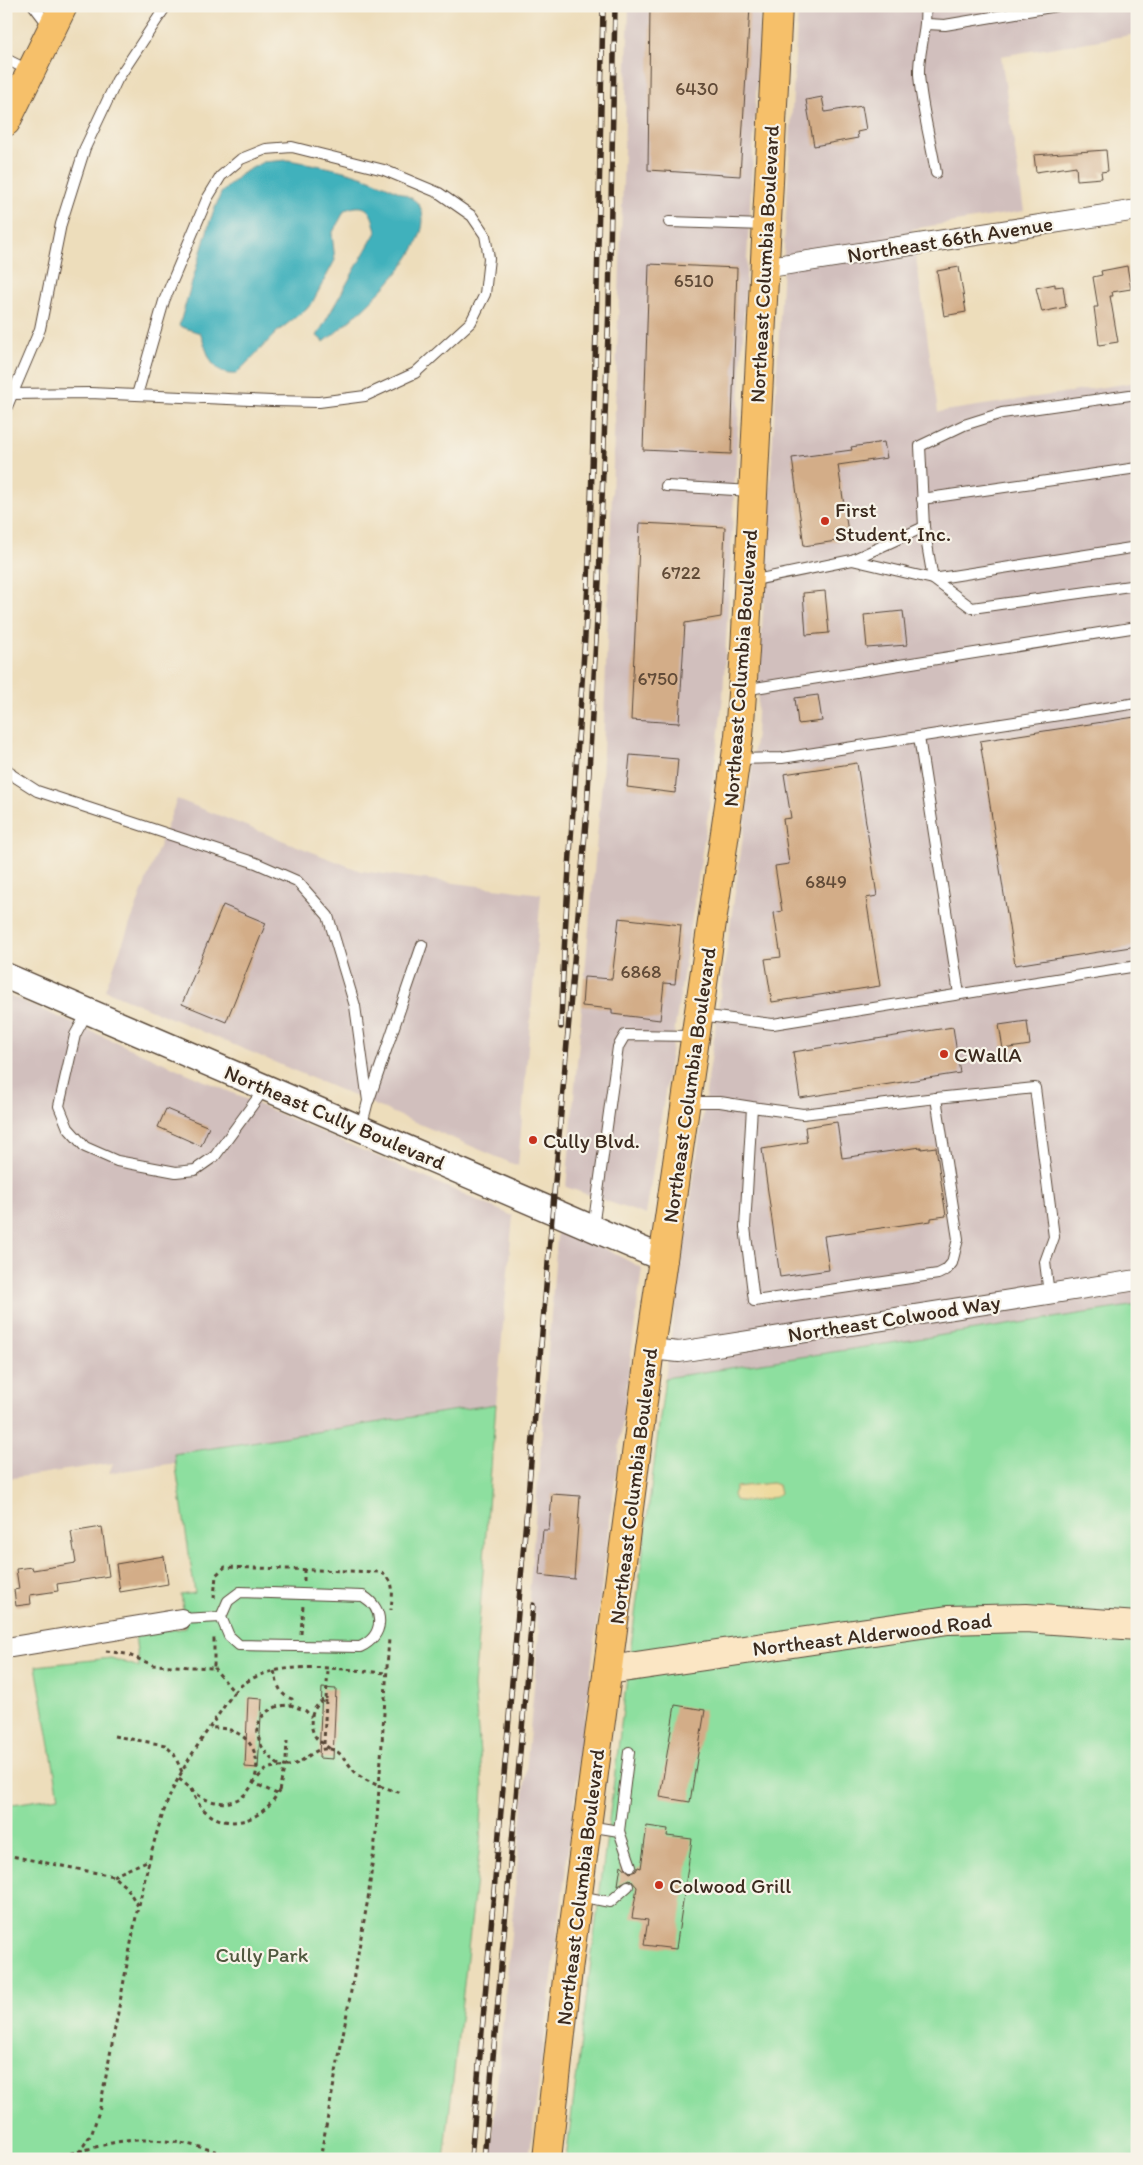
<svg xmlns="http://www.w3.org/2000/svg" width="1143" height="2165" viewBox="0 0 1143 2165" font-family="Itim,sans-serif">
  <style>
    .industrial { fill: #d1bfbd }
    .green { fill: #8ddf9f; stroke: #64845e }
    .sand { fill: #eeda9e; stroke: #94825e }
    .water { fill: #41b1bc; stroke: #3e6e6d }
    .building { fill: #d3ad88 }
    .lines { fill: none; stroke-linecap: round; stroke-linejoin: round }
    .service-casing { stroke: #564536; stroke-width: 12 }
    .minor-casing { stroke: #564536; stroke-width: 22 }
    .tertiary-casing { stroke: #564536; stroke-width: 28 }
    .secondary-casing { stroke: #564536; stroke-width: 30 }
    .primary-casing { stroke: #564536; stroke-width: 30 }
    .path { stroke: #564536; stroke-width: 3; stroke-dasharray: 4 4; stroke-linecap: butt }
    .service { stroke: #fff; stroke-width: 10 }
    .minor { stroke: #fff; stroke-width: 20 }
    .tertiary { stroke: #fff; stroke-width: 25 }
    .secondary { stroke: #fbe6c4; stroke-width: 28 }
    .primary { stroke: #f6c06b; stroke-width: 28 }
    .rail-casing { stroke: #3b2a1e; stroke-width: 5.5 }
    .rail { stroke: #f7f3e8; stroke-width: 4; stroke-dasharray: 11; stroke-linecap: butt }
    .path-bridge { stroke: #564536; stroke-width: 3; stroke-dasharray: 4 4; stroke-linecap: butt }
    .poi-dot { fill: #c8321e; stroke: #f7f3e8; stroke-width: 2 }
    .labels { text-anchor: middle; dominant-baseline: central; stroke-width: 4.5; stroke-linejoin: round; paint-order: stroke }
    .number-label { font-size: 19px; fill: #614b38 }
    .street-label { font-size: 21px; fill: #3b2a1e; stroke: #f7f3e8 }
    .poi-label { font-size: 21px; fill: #3b2a1e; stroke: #f7f3e8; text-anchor: start }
    .park-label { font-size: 21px; fill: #50573e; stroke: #f7f3e8 }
  </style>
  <rect width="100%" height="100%" fill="#f7f3e8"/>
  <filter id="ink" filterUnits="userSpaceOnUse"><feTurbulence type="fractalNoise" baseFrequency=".02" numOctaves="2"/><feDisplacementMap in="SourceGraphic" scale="10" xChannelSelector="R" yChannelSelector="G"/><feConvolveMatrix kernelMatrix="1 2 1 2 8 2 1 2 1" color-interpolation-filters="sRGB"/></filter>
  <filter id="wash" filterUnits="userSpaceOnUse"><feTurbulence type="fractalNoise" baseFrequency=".0096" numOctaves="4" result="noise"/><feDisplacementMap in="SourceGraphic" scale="20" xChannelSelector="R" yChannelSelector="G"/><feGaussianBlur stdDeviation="1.12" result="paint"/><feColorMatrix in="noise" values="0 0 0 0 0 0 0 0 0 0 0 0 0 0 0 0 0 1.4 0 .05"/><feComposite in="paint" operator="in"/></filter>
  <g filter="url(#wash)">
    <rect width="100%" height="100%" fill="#edddbb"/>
    <g class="industrial">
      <polygon points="629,6 761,6 723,696 714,775 646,1215 566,1187 602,781"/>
      <polygon points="798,6 1137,6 1137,34 1001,56 1024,211 912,229 938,412 1137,382 1137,1305 665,1378 749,795 756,732"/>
      <polygon points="177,799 361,871 541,894 518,1166 105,990"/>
      <polygon points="6,994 513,1216 496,1404 175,1454 176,1463 109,1473 113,1463 6,1479"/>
      <polygon points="558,1224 642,1268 529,2159 490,2159 539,1632 529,1597"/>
    </g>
    <g class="green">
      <polygon points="1137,1305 1137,2159 566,2159 665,1378"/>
      <polygon points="496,1404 474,1687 483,1786 480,1844 444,2159 6,2159 6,1805 59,1797 36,1666 111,1658 139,1667 135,1635 186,1628 181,1595 195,1593 174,1454"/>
    </g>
    <path class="sand" d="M 772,1483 L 778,1485 L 780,1493 C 773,1500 744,1503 735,1500 L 733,1495 L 736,1487 Z"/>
    <path class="water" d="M 288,160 C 330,167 363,173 401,193 C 409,197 418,200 421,209 C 437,249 352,320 324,342 L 317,336 L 376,232 C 372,212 368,201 345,210 L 332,234 L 335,260 L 311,305 L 277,332 L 236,374 C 210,376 209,354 200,333 L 179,326 L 211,218 L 221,193 L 241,174 L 263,162 Z"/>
    <g id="blocks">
      <g class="building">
        <polygon points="650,6 750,6 740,176 648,170"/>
        <polygon points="822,97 825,112 862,106 866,130 857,132 858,138 814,146 806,100"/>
        <polygon points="1106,150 1108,171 1101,172 1102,178 1077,180 1076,166 1036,172 1034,155"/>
        <polygon points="649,264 737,268 731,454 643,450"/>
        <polygon points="1127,266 1131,289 1112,292 1113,296 1110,296 1118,342 1099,345 1094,307 1098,307 1093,277 1102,275 1101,271"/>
        <polygon points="959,267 966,312 944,316 937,271"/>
        <polygon points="1055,284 1055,287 1063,286 1066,307 1042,312 1036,288"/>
        <polygon points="884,442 887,458 838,465 849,539 804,546 792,458 852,450 851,447"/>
        <polygon points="640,523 725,527 721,617 685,623 679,723 631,720"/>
        <polygon points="825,591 829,633 806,635 803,593"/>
        <polygon points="903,611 907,645 867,648 864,615"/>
        <polygon points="818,695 822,721 798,724 795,698"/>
        <polygon points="1135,717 1137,946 1015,965 980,741"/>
        <polygon points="630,755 678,759 675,793 627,787"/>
        <polygon points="857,763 877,896 866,898 880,986 772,1002 765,959 781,957 774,913 782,911 775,866 789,864 783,819 791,818 784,774"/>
        <polygon points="223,905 266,923 226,1022 182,1004"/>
        <polygon points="619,918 681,925 675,984 664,983 660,1020 612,1014 612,1009 582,1006 584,977 612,979"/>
        <polygon points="1027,1021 1030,1045 1003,1049 999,1025"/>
        <polygon points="953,1027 960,1073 800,1098 793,1052"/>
        <polygon points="166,1109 209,1127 201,1146 158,1127"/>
        <polygon points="837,1122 842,1158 921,1147 921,1149 936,1147 946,1216 931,1218 931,1221 824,1236 829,1270 780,1277 762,1149 807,1142 805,1127"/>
        <polygon points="552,1494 580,1496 574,1579 539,1575 543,1530 549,1530"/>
        <polygon points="102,1527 109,1576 57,1584 58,1591 30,1595 31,1604 16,1606 14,1590 19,1589 16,1569 32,1567 33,1570 76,1563 71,1532"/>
        <polygon points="164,1556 168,1584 120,1592 116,1564"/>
        <polygon points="322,1688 336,1689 333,1759 319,1758"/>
        <polygon points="248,1698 262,1699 258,1768 245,1767"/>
        <polygon points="675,1705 705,1710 690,1802 660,1797"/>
        <polygon points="647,1826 668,1829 667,1836 692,1839 676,1949 644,1945 648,1920 632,1918 637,1887 630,1879 618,1885 621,1865 630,1873 636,1871 638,1867 641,1868"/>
      </g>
    </g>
  </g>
  <g filter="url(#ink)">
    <use href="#blocks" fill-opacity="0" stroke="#564536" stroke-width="1"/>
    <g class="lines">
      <g class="service-casing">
        <g id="service">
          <polyline points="34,6 50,27"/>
          <path d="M 925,6 C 928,30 918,51 919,74 C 921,107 931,141 936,173"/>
          <polyline points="927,24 945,25 1057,6"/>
          <polyline points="6,59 30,71"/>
          <polyline points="669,222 765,225"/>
          <polyline points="12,394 90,393 272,401 319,402 365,396 415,373 471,322 485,294 489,258 485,235 472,216 439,193 384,170 292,147 266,149 241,159 221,176 207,199 164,301 137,395"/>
          <polyline points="1137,394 1002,413 964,425 920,446 924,527 933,579 1137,547"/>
          <polyline points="6,409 40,329 61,224 85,148 117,80 166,6"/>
          <polyline points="666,486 752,491"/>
          <polyline points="922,499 1137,468"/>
          <polyline points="852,560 933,579 972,608 1137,585"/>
          <polyline points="750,581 852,560 924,527"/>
          <polyline points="743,690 1137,627"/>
          <polyline points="919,737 959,994"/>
          <polyline points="737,759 782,758 1137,703"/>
          <polyline points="6,768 12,775 37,791 256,863 297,881 328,916 355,1006 368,1101 361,1128"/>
          <polyline points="88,1011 75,1035 59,1106 68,1128 85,1147 117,1161 176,1172 195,1170 215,1156 265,1088"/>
          <polyline points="699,1015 773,1024 1137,966"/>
          <polyline points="936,1098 1035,1088 1054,1237 1045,1262 1049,1294"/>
          <polyline points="369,1100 422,945"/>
          <polyline points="686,1102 720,1102 752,1107 745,1227 754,1301 938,1274 946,1270 952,1263 958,1239 936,1098 803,1114 752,1107"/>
          <polyline points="593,1228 618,1047 625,1035 694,1036"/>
          <path d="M 181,1619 L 221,1617 L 228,1601 L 240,1592 L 363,1596 C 386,1610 384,1636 360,1647 L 239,1645 L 229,1636 L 221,1617"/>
          <polyline points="588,1826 619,1831 631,1866"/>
          <polyline points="619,1831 629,1752"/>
          <polyline points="579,1896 610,1902 628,1886"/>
        </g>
      </g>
      <g class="minor-casing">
        <g id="minor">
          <polyline points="763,268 1137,210"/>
          <polyline points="650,1349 679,1352 1137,1280"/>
          <polyline points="6,1648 181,1619"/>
        </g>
      </g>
      <g class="tertiary-casing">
        <polyline id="tertiary" points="6,976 664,1259"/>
      </g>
      <g class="secondary-casing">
        <polyline id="secondary" points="609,1670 948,1620 1026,1618 1137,1626"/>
      </g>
      <g class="primary-casing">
        <g id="primary">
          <polyline points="6,122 63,6"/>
          <polyline points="547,2159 568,1970 650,1349 739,736 745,651 778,6"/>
        </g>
      </g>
      <g class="path">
        <polyline points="304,1581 304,1569"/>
        <path d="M 214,1598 L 216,1575 L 225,1567 L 379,1572 C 397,1578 392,1595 391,1610"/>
        <polyline points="301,1634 303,1605"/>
        <polyline points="106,1651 126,1654 153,1665 214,1668 214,1637"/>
        <path d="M 274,1671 C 277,1682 279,1696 292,1699 L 291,1705 L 306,1711 L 311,1717"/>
        <path d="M 234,1692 C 269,1655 340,1670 387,1673"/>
        <polyline points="326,1699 328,1670"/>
        <polyline points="114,1736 165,1745 174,1754 182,1772"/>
        <path d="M 324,1744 L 326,1699 C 312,1705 307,1722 315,1736 C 318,1741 325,1745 330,1749"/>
        <path d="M 279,1765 C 248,1744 250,1705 291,1705"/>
        <path d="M 179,1779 C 189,1786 198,1798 211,1801 C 266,1816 278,1724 210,1728"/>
        <path d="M 191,1789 C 207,1834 258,1831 279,1791"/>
        <path d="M 277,1794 L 254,1783 C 269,1761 273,1770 293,1765 C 305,1761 312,1750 324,1749 C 341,1747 346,1763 356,1773 C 368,1784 387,1788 401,1793"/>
        <polyline points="6,1855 113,1876 127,1888 138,1906 100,2108 92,2133 80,2151 49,2159"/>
        <polyline points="113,1876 149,1860"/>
        <path d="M 139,1905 C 147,1869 155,1832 169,1798 C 185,1760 211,1726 234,1692 L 214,1668"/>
        <path d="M 76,2159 L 80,2151 C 94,2148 110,2142 125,2141 C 163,2137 202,2145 237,2159"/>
        <polyline points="320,2159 368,1899 376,1833 389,1638"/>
      </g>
      <use href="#service" class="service"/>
      <use href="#minor" class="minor"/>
      <use href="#tertiary" class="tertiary"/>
      <use href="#secondary" class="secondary"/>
      <use href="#primary" class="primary"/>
      <g class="rail-casing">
        <g id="rail">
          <path d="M 561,1027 C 565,878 581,730 588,581 C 596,390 599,198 603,6"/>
          <polyline points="471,2159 587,810 599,581 609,306 615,6"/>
          <polyline points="484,2159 533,1605"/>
        </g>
      </g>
      <use href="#rail" class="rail"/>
      <polyline class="path-bridge" points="279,1791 286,1760 287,1741"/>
    </g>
  </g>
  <g class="poi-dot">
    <circle cx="825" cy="521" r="5"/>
    <circle cx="944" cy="1054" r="5"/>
    <circle cx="533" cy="1140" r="5"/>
    <circle cx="659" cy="1885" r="5"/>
  </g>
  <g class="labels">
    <g class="number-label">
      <text x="697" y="88">6430</text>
      <text x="694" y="280">6510</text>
      <text x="681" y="572">6722</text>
      <text x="658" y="678">6750</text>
      <text x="826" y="881">6849</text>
      <text x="641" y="971">6868</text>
    </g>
    <g class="street-label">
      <text transform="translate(950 239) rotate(-9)">Northeast 66th Avenue</text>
      <text transform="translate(764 264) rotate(-87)">Northeast Columbia Boulevard</text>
      <text transform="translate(740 668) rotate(-86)">Northeast Columbia Boulevard</text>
      <text transform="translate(689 1085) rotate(-82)">Northeast Columbia Boulevard</text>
      <text transform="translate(335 1117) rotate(23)">Northeast Cully Boulevard</text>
      <text transform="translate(894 1318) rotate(-9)">Northeast Colwood Way</text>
      <text transform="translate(633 1486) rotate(-83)">Northeast Columbia Boulevard</text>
      <text transform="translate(872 1634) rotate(-7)">Northeast Alderwood Road</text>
      <text transform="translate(580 1887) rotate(-83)">Northeast Columbia Boulevard</text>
    </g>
    <g class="poi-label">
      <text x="835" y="509">First<tspan x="835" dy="24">Student, Inc.</tspan></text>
      <text x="954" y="1054">CWallA</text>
      <text x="543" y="1140">Cully Blvd.</text>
      <text x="669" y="1885">Colwood Grill</text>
    </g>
    <g class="park-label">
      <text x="262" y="1954">Cully Park</text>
    </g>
  </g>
  <rect width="1143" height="2165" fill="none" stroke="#f7f3e8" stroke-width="25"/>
</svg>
